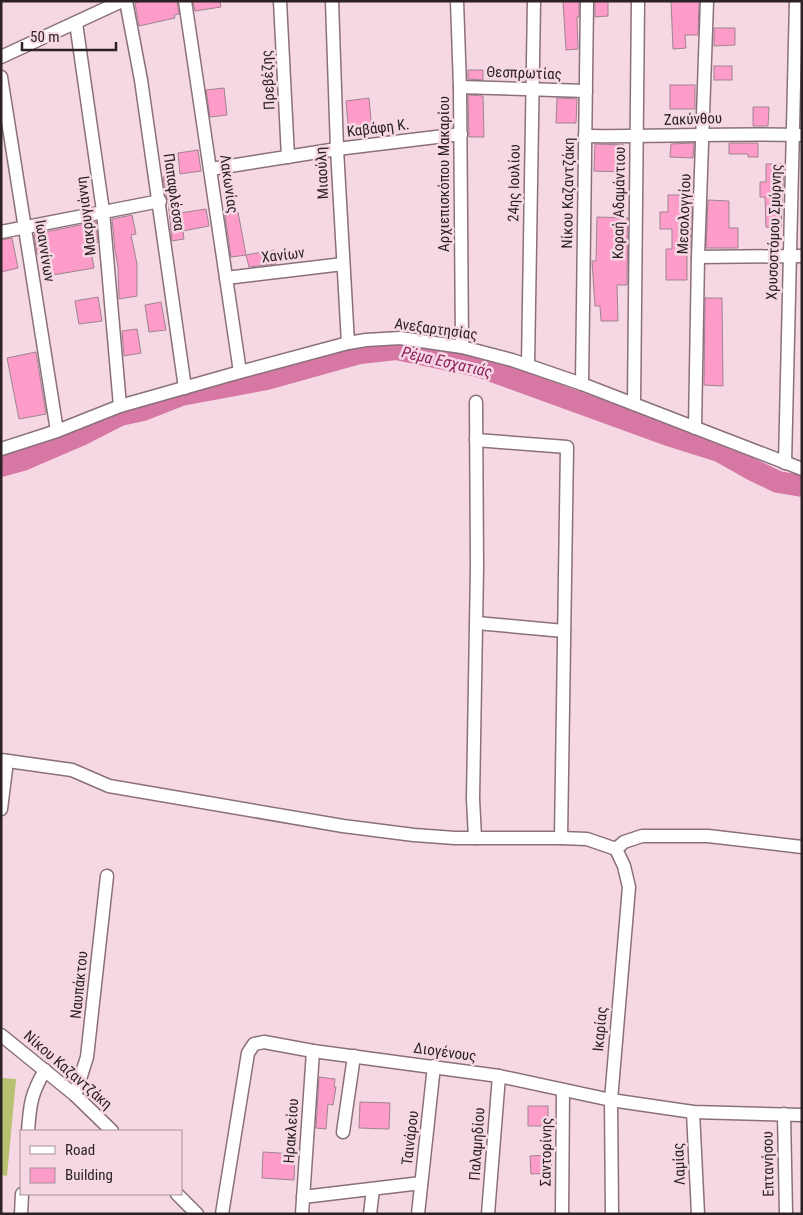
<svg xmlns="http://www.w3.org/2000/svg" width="803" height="1215" viewBox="0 0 803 1215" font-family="'Roboto Condensed',sans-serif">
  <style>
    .green { fill: #b8c071 }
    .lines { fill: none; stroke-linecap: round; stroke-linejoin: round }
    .river { stroke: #d678a3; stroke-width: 22 }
    .building { fill: #fd9cc8; stroke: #9f848f }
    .minor-casing { stroke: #8a707b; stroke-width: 15 }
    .minor { stroke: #fff; stroke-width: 12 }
    .labels { text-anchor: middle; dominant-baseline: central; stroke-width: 5; stroke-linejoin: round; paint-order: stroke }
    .street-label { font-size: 15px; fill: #2c2226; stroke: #f6d8e4 }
    .water-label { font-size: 16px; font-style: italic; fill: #91235f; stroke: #f6d8e4 }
  </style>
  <rect width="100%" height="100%" fill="#f6d8e4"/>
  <polygon class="green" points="1,1078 16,1079 7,1176 1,1175"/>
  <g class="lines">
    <polyline class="river" points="1,466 23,460 81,435 120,415 143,410 181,395 267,379 360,353 396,349 478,366 668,435 719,451 751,469 778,482 802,486"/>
  </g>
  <g class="building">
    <polygon points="142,1 177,1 179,14 174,15 175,18 139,26 135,3"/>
    <polygon points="193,1 220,1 221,7 195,11"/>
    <polygon points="563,1 579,1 579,17 577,17 578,49 566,50"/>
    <polygon points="595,1 608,1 608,16 595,17"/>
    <polygon points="671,1 699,1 698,35 685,35 686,48 673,49"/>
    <polygon points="714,28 735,28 735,45 714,46"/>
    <rect x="714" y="66" width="18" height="14"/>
    <polygon points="468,70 483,70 483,80 468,79"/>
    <rect x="670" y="85" width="25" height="24"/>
    <polygon points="224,88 227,115 210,117 206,90"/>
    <polygon points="468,95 483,96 484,137 469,137"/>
    <polygon points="369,98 372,131 349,134 346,101"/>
    <polygon points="557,98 577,99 576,123 556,123"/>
    <polygon points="753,107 769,107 768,126 753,126"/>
    <polygon points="694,143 693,158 670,157 671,144"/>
    <polygon points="729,143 758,143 758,157 748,157 748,154 729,154"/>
    <polygon points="595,144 624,145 624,172 594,171"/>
    <polygon points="198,150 201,171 180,174 178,153"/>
    <polygon points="766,164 784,164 781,228 766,227 765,197 760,197 760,182 766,182"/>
    <polygon points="172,175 180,213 206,209 209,226 183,231 184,239 172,241 168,200 166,195 163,177"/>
    <polygon points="668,195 692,195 690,249 687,249 687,280 666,280 666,249 672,249 672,229 660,229 660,212 668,212"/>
    <polygon points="708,200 729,201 729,228 738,228 738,248 706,248"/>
    <polygon points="238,212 246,255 231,257 225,215"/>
    <polygon points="132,215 136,234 131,235 137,264 137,296 119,299 118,267 115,250 112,219"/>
    <polygon points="597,217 628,218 627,285 617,285 618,321 601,321 600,306 595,306 592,261 596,261"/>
    <polygon points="96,222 98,242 90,244 94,268 47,276 43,253 37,254 34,234"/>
    <polygon points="12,238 18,268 1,272 1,240"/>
    <polygon points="274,250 276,264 249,267 246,255"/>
    <polygon points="98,297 102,321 79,324 75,301"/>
    <polygon points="705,298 722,298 723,386 704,385"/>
    <polygon points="161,302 166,330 149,332 145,305"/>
    <polygon points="137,329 141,353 124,356 122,331"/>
    <polygon points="36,352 46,414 19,419 7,358"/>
    <polygon points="319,1077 335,1079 334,1087 336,1087 333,1105 328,1104 326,1129 316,1128"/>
    <polygon points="360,1102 390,1103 389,1129 359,1128"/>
    <rect x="528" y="1106" width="20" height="20"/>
    <polygon points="263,1152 295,1154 294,1180 262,1178"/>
    <polygon points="551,1155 552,1173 531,1174 530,1156"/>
  </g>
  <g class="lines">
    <g class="minor-casing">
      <g id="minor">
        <polyline points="126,1 141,80 185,388"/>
        <polyline points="185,1 240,372"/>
        <polyline points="280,1 288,157"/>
        <polyline points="332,1 337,149 348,343"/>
        <polyline points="457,1 460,87 462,347"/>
        <polyline points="76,23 103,211 120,406"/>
        <polyline points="1,57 122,1"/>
        <polyline points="1,77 57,431"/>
        <polyline points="460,87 586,91"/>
        <path d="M 585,136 C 657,137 729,133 802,135"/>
        <polyline points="211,169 337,149 461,134"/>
        <polyline points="1,232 160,201"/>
        <polyline points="698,257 802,256"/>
        <polyline points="226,278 343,264"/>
        <polyline points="528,365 534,1"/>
        <polyline points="582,384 587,1"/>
        <polyline points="634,404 638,1"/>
        <polyline points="695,428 698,257 707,1"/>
        <polyline points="476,440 567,447 561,838"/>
        <polyline points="1,449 57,431 120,406 240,372 348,343 366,340 400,338 462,347 512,360 582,384 802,469"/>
        <polyline points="785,463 796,1"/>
        <polyline points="477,623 564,631"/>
        <polyline points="1,760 72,770 109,786 343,826 414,835 455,838 561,838 587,839 616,849 624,842 642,836 708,836 802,847"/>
        <polyline points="1,809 7,761"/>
        <polyline points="475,838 473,799 477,567 476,402"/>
        <polyline points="1,1035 75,1095 112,1131"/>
        <polyline points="75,1095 87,1057 107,876"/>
        <polyline points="693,1112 698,1214"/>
        <polyline points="784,1114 786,1214"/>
        <path d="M 28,1131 C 30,1104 31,1094 45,1070"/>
        <polyline points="343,1132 354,1056"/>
        <polyline points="177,1194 197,1214"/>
        <polyline points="303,1197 421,1183"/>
        <polyline points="21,1214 22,1194"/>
        <polyline points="222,1214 248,1053 254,1044 264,1042 313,1051 499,1076 611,1100 693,1112 802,1115"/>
        <polyline points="302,1214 313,1051"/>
        <polyline points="370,1214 373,1189"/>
        <polyline points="418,1214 434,1066"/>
        <polyline points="488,1214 499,1076"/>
        <polyline points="562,1214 563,1090"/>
        <polyline points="612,1214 611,1100 629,887 624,866 616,849"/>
      </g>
    </g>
    <use href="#minor" class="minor"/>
  </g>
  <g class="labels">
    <g class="street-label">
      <text transform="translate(524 73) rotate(2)">Θεσπρωτίας</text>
      <text transform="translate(268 80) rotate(-93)">Πρεβέζης</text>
      <text transform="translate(693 119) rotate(-2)">Ζακύνθου</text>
      <text transform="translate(378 128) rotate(-7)">Καβάφη Κ.</text>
      <text transform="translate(322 173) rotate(-93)">Μιαούλη</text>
      <text transform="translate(444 174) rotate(-90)">Αρχιεπισκόπου Μακαρίου</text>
      <text transform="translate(514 183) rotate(-89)">24ης Ιουλίου</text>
      <text transform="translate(229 184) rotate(82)">Λακωνίας</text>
      <text transform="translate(174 192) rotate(82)">Παπαφλέσσα</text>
      <text transform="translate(568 193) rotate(-89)">Νίκου Καζαντζάκη</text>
      <text transform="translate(619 203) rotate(-89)">Κοραή Αδαμάντιου</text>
      <text transform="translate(684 214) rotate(-88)">Μεσολογγίου</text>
      <text transform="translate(86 216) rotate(-97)">Μακρυγιάννη</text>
      <text transform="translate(774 232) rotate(-88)">Χρυσοστόμου Σμύρνης</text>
      <text transform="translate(45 251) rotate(81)">Ιωαννίνων</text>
      <text transform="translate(283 255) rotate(-7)">Χανίων</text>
      <text transform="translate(436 329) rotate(8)">Ανεξαρτησίας</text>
      <text transform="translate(79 985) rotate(-84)">Ναυπάκτου</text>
      <text transform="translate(600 1029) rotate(-85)">Ικαρίας</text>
      <text transform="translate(445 1052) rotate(8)">Διογένους</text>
      <text transform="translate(68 1070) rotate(41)">Νίκου Καζαντζάκη</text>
      <text transform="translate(291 1131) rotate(-86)">Ηρακλείου</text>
      <text transform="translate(410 1138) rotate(-83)">Ταινάρου</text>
      <text transform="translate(477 1144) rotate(-86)">Παλαμηδίου</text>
      <text transform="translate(546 1152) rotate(-89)">Σαντορίνης</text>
      <text transform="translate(679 1164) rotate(-93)">Λαμίας</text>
      <text transform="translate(768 1164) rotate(-91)">Επτανήσου</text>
    </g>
    <g class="water-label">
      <text transform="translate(447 362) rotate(13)">Ρέμα Εσχατιάς</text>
    </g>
  </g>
  <rect width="803" height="1215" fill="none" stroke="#2c2226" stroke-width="5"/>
  <rect x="20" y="1130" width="162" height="65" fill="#f6d8e4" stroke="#a58f98"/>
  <rect x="30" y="1146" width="25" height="8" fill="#ffffff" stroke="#a58f98"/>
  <text x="65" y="1155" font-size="15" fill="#2c2226">Road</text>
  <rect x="30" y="1168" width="25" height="15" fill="#fd9cc8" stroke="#a58f98"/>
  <text x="65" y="1180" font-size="15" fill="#2c2226">Building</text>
  <path d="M22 42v8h94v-8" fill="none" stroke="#2c2226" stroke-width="2.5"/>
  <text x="30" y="42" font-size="15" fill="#2c2226" stroke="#f6d8e4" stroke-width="4" paint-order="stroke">50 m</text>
</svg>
